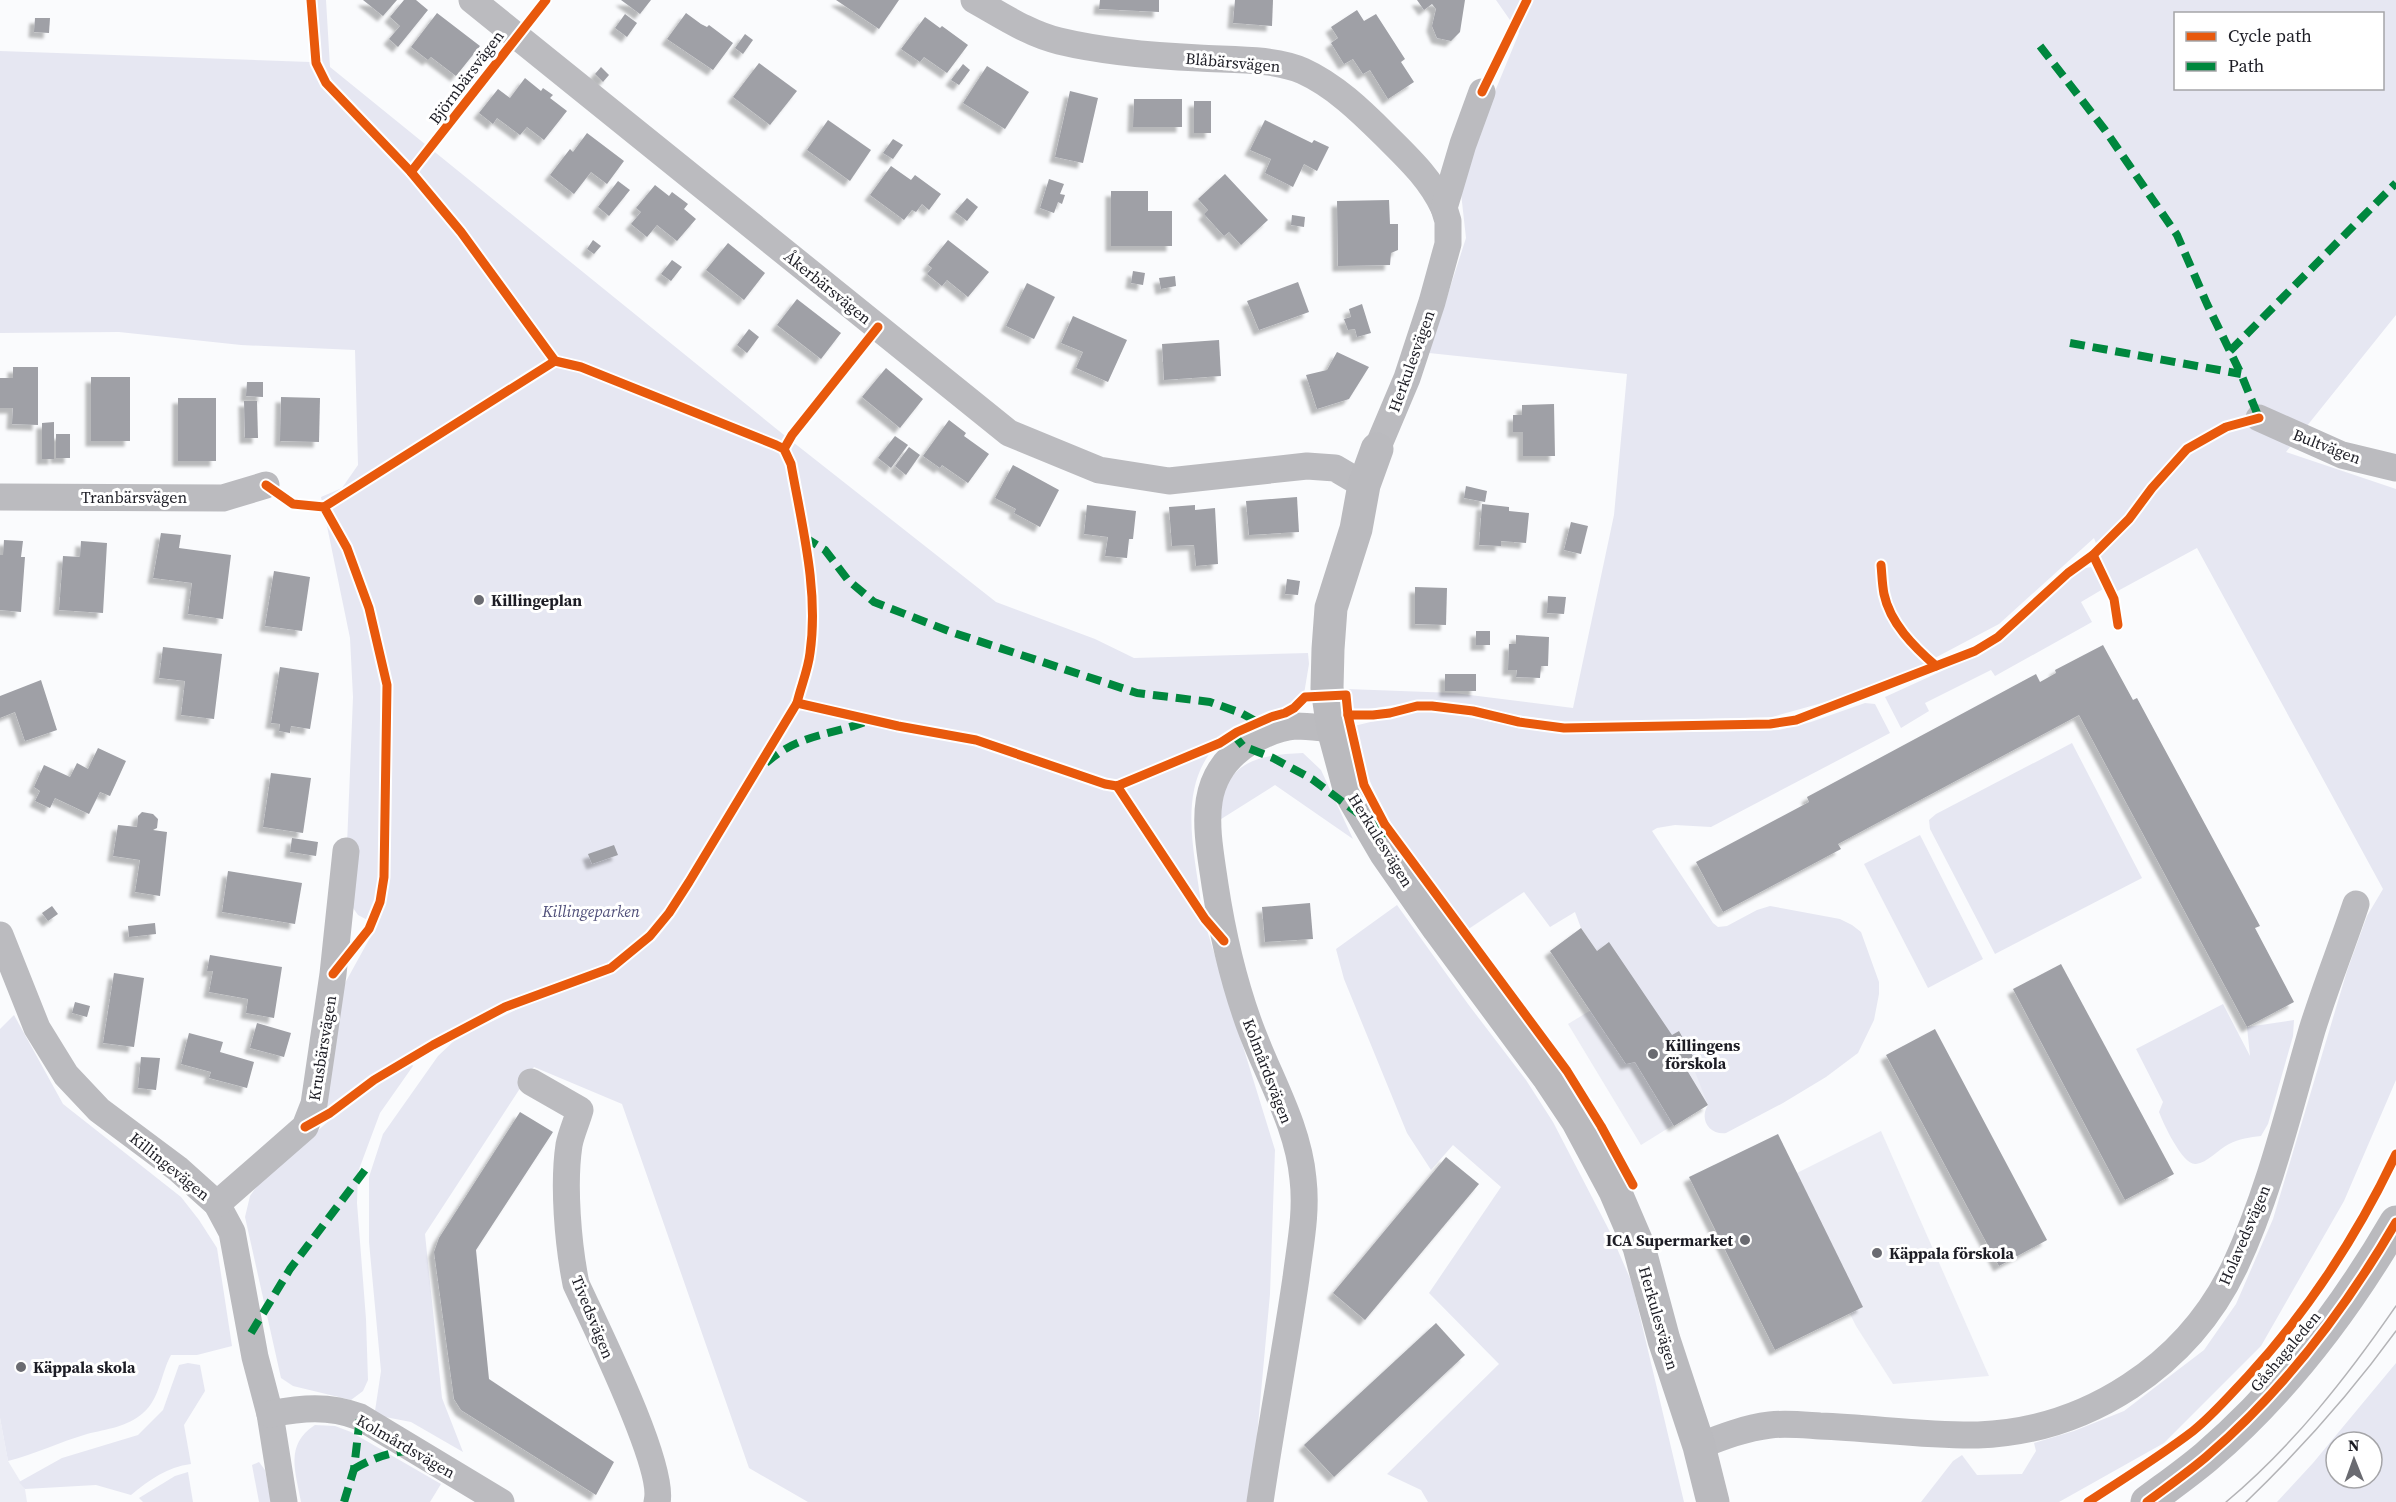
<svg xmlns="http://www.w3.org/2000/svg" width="2396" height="1502" viewBox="0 0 2396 1502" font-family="'Source Serif 4',serif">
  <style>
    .built { fill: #ecedf5 }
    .green { fill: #e6e7f2; fill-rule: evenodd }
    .building { fill: #9fa0a6; filter: url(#shadow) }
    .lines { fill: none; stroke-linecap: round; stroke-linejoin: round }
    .street { stroke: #bbbbbf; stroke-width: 27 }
    .secondary { stroke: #bababe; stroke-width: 33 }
    .tram { stroke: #b4b4b7; stroke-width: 1.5 }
    .quiet { stroke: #00873e; stroke-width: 8; stroke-dasharray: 15 8; stroke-linecap: butt }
    .cycleway-casing { stroke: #fff; stroke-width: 13 }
    .cycleway { stroke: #e8590c; stroke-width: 9 }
    .poi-dot { fill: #6a6b71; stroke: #fff; stroke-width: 2 }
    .labels { text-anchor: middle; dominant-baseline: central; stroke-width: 6; stroke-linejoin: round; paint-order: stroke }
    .street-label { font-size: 16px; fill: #1d1d25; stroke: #fff }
    .poi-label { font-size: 16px; font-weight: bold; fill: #1d1d25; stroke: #fff; text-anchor: start }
    .park-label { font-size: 16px; font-style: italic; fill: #4f4e79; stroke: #fff }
  </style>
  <defs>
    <filter id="shadow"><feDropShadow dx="-5.5" dy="5.5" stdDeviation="1.5" flood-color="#0004"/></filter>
  </defs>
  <rect width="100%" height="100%" fill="#fafbfd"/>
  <g class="built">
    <polygon points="1659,969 1741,1083 1641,1145 1568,1024"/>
    <polygon points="1881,1131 1989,1376 1893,1384 1856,1326 1783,1180"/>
    <polygon points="0,1418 8,1461 25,1489 27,1502 0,1502"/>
  </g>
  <g class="green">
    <path d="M 315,0 L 326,0 L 330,67 L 784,435 L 996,602 L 1095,639 L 1134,658 L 1308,653 L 1309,664 L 1304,694 C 1288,711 1264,712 1243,724 C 1172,766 1192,836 1201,903 L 1198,911 L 1207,930 L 1275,1150 L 1270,1294 L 1251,1502 L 808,1502 L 749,1468 L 622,1104 L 534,1067 L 425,1234 L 442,1398 L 463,1452 L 411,1422 L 385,1417 L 375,1411 L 381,1371 L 369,1242 L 369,1177 L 383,1134 L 438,1056 L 456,1039 L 534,1001 L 508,1001 L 435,1038 L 372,1075 L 322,1114 L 339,994 L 377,925 L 358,915 L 348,901 L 347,845 L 353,697 L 350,638 L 321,497 L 342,488 L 358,465 L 355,350 L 241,345 L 119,332 L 0,333 L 0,51 L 310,62 L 323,65 L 319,48 Z"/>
    <path d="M 1496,0 L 2396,0 L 2396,315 L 2286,452 L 2396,489 L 2396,1080 L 2344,1201 L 2261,1346 L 2164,1443 L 2059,1502 L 1921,1502 L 1953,1461 L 1962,1455 L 1977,1475 L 2022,1474 L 2036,1451 L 2034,1443 L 2074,1431 L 2124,1411 L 2204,1350 L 2236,1304 L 2273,1219 L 2347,971 L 2367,916 L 2383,889 L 2197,548 L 2114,593 L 2094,538 L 1999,624 L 1916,668 L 1829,701 L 1772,717 L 1570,723 L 1523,716 L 1450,702 L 1427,700 L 1362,710 L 1349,708 L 1347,689 L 1454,693 L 1573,708 L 1614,515 L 1627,374 L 1429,353 L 1466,238 L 1461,193 L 1484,118 L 1519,33 ZM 2176,14 L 2382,14 L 2382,88 L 2176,88 Z"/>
    <polygon points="2091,567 2103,589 2081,602 2092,622 1995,676 1991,670 1925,703 1929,711 1901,728 1885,697 1990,649 2080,569"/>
    <path d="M 1865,703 L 1875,704 L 1890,733 L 1711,827 L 1675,825 L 1657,828 L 1652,831 L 1713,923 L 1718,927 L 1727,926 L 1757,910 L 1770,906 L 1840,919 L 1852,925 L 1861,932 L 1879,982 L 1879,994 L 1874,1020 L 1858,1053 L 1826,1077 L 1783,1103 L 1726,1133 C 1709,1135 1699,1119 1708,1105 L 1679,1031 L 1672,1035 L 1608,943 L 1597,951 L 1581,928 L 1575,912 L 1550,927 L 1524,892 L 1467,930 C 1422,869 1366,804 1354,726 L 1412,712 L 1444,712 L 1521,728 L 1559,731 L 1608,733 L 1751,731 L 1779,730 L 1811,722 Z"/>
    <polygon points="2072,743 2142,878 1995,954 1930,829 1929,820 1936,814"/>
    <path d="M 1303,753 L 1321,770 L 1353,839 L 1275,785 L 1218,821 C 1223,764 1251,755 1303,753 Z"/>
    <polygon points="1920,835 1983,959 1928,988 1864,864"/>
    <polygon points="1397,905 1468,1004 1526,1080 1553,1122 1609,1230 1632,1283 1684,1502 1428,1502 1421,1490 1387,1474 1499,1364 1429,1293 1501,1187 1453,1145 1431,1170 1407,1133 1344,979 1336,949"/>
    <path d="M 2223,1004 L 2250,1056 L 2247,1027 L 2294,1020 L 2293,1036 L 2268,1124 L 2261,1136 C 2250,1137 2239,1139 2229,1144 C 2219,1149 2207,1163 2196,1164 C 2183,1166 2163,1123 2159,1112 L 2163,1102 L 2136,1049 Z"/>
    <path d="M 14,1015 L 63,1104 L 181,1197 L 199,1220 L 217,1248 L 232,1346 L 197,1355 L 171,1355 C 161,1373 160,1399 143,1413 C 127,1427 107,1429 87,1434 C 60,1442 35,1454 8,1461 L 0,1418 L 0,1029 Z"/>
    <polygon points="411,1063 413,1066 380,1113 358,1172 357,1203 366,1319 368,1380 363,1391 351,1400 293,1386 281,1378 245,1217 250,1196 260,1182 332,1118 365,1091"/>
    <path d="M 188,1363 L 200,1365 L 205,1391 L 184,1425 L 191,1464 C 167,1467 149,1480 131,1495 L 96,1485 L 25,1489 L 19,1482 L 62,1458 L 138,1435 L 163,1410 L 179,1365 Z"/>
    <path d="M 2396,1363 L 2396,1502 L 2277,1502 L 2313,1463 ZM 2336,1442 L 2372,1442 L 2372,1478 L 2336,1478 Z"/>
    <path d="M 315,1425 L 335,1426 L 351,1432 L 441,1484 L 430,1502 L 301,1502 C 296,1472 284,1445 315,1425 Z"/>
    <polygon points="259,1462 265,1470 271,1502 259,1502 252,1465"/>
    <polygon points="188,1472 193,1502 143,1502 139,1498 175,1476"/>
  </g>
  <g class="building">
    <polygon points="363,0 397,0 383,16"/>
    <polygon points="404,0 416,0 428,10 398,47 389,39 400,26 390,17"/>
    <polygon points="621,0 651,0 640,14"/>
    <polygon points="836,0 899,0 879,29"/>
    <polygon points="1100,0 1159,0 1159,12 1099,9"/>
    <polygon points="1235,0 1273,0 1272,26 1233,23"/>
    <polygon points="1417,0 1465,0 1460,32 1451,41 1437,38 1432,26 1436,9 1432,4 1424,10"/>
    <polygon points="1357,10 1364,21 1376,14 1405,59 1401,62 1414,82 1388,99 1370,70 1363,74 1353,59 1344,64 1331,43 1338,38 1331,27"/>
    <polygon points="437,13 480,46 456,76 431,57 428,60 411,47"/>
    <polygon points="686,13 701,24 707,27 709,25 733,43 713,70 667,39"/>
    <polygon points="625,14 637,23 627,37 615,28"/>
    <polygon points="925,17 940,28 942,26 968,45 947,73 924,57 920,62 901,49"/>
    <polygon points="35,18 50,18 49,33 34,32"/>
    <polygon points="745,34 753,40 743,54 735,48"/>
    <polygon points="759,63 797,91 770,125 733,97"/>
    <polygon points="963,64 970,70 959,85 951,80"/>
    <polygon points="987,66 1029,92 1005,129 963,103"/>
    <polygon points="601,67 609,75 603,82 595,74"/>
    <polygon points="525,78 541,91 543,88 553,95 550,98 567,111 544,140 527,127 520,135 497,118 493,124 479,113 498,89 510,98"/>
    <polygon points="1070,91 1098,98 1083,163 1055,157"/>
    <polygon points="1134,99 1182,99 1182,127 1133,127"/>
    <rect x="1194" y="101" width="17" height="32"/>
    <polygon points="828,120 871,150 850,181 807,150"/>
    <polygon points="1265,120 1312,143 1314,140 1329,147 1317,171 1304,164 1293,187 1265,173 1271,159 1250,150"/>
    <polygon points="587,133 624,161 607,184 591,172 574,194 550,175 570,149 573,152"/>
    <polygon points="893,139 903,145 893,159 883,153"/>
    <polygon points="891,166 911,180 915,175 941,194 929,210 922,204 916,212 912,210 904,220 870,195"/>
    <polygon points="1225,174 1268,220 1241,245 1229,232 1224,236 1204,214 1208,210 1198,199"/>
    <polygon points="1049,179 1064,184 1060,194 1065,195 1062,204 1058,202 1054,213 1040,208"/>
    <polygon points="618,181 630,190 609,216 598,207"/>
    <polygon points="655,185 669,196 672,192 688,204 684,209 696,219 677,241 657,225 647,237 631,224 641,212 636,208"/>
    <polygon points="1111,191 1148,191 1148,211 1172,211 1172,246 1111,246"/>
    <polygon points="967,198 978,207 967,221 955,212"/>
    <polygon points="1389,200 1390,224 1398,224 1398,250 1391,253 1390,265 1338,266 1337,201"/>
    <polygon points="1292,215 1305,217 1304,227 1291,225"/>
    <polygon points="593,240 601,246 594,254 587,249"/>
    <polygon points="948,240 989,272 968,297 947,280 942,286 927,274 932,268 928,265"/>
    <polygon points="728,243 765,273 744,300 706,270"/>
    <polygon points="672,260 682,267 671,281 661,274"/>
    <polygon points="1133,271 1145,273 1143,285 1131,283"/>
    <polygon points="1175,276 1176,286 1161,289 1159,278"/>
    <polygon points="1298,282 1309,312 1259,330 1247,301"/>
    <polygon points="1027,283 1055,297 1034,339 1006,326"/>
    <polygon points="797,299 841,333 821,359 777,325"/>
    <polygon points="1362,304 1371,333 1357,337 1355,329 1348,330 1344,319 1351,317 1349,309"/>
    <polygon points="1073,316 1127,340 1108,382 1076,368 1083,352 1061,343"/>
    <polygon points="749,329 759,337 747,353 737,345"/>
    <polygon points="1219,340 1221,376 1164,380 1162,344"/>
    <polygon points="1337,352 1369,367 1349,399 1317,409 1306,375 1327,370"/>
    <polygon points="13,367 38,367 38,425 12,424 13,408 0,408 0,378 13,378"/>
    <polygon points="886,368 923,399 900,428 862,397"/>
    <rect x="91" y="377" width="39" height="64"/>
    <polygon points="247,382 263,382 263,397 246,396"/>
    <polygon points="281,397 320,398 319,442 280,441"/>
    <rect x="178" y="398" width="38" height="63"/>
    <polygon points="244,401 257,401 258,438 245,438"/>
    <polygon points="1554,404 1555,456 1523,456 1523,432 1513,432 1513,415 1522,415 1522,405"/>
    <polygon points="949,420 966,433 964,436 989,454 968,483 942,465 940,468 923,456"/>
    <polygon points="54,422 54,459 42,459 42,423"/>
    <rect x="56" y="434" width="14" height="24"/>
    <polygon points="895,436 908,445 891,468 878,458"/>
    <polygon points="909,447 920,455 906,475 895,466"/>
    <polygon points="1013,465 1059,490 1040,527 1014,513 1016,509 995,498"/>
    <polygon points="1466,486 1487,491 1485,502 1464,498"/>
    <polygon points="1297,497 1299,532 1249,535 1246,501"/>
    <polygon points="1482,504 1509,507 1509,511 1529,513 1526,543 1501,541 1501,546 1479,545"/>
    <polygon points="1087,505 1136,511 1133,539 1129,539 1127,558 1105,556 1108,537 1084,534"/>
    <polygon points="1195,505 1195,510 1215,508 1218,564 1196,566 1194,545 1172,546 1169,507"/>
    <polygon points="1571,522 1588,526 1581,554 1564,550"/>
    <polygon points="161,533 181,535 179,548 231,555 223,619 188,614 192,583 153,578"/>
    <polygon points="4,540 23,541 21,557 25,557 21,612 0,610 0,555 3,555"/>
    <polygon points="81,541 107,543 103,613 59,610 63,556 80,557"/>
    <polygon points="274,571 310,577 302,631 265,626"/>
    <polygon points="1287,579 1300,581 1298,595 1285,594"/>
    <polygon points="1415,587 1447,588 1446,625 1415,624"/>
    <polygon points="1548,596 1566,597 1564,614 1547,613"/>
    <rect x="1476" y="631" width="14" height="14"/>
    <polygon points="1516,635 1549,637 1548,666 1541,666 1540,678 1516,677 1517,670 1508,670 1509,644 1516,644"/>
    <polygon points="2103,645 2133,700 2137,698 2260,926 2255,928 2294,1002 2247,1027 2079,715 1838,844 1841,849 1723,912 1696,862 1809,802 1807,797 2036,674 2040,682 2056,673 2055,670"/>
    <polygon points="163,647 222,654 214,719 181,715 185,681 159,678"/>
    <polygon points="280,667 319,673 310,729 291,726 290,733 279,731 280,724 271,723"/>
    <rect x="1445" y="674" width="31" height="17"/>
    <polygon points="41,680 57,730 25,741 15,712 0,718 0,696"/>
    <polygon points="98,748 126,761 110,796 100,792 89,814 55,798 50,808 35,801 40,791 34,787 44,765 70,777 77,763 88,769"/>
    <polygon points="271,773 311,778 303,833 263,827"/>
    <polygon points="142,812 153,814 158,819 157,828 153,830 167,832 160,896 135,892 140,860 113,856 118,825 137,827 138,816"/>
    <polygon points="292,838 318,842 316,856 290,852"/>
    <polygon points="614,845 618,855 592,864 588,854"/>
    <polygon points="228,871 302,883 295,924 222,912"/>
    <polygon points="1310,903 1313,939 1265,942 1262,907"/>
    <polygon points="52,906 58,914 48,921 42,913"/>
    <polygon points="155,923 156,934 129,937 128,926"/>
    <polygon points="1581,928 1597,951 1609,942 1672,1035 1679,1031 1694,1058 1685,1067 1708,1105 1674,1126 1635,1062 1626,1064 1550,951"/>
    <polygon points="210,955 282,967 274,1018 246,1013 248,999 209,992 213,971 207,971"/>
    <polygon points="2061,964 2174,1174 2125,1200 2013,989"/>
    <polygon points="114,973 144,978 134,1047 103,1043"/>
    <polygon points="75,1002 90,1006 87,1017 72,1013"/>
    <polygon points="257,1023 291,1033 284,1057 250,1048"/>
    <polygon points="1935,1029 2047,1240 1999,1266 1886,1055"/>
    <polygon points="189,1033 223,1042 220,1052 254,1062 247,1088 209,1078 211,1072 181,1064"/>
    <polygon points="141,1057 160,1058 156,1090 138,1088"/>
    <polygon points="520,1112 553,1132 476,1250 489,1379 614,1462 596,1495 461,1410 454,1399 434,1252 439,1238"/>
    <polygon points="1778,1134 1863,1307 1775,1350 1689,1177"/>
    <polygon points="1446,1157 1479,1184 1365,1320 1333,1293"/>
    <polygon points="1436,1323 1465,1355 1334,1477 1304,1445"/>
  </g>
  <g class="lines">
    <g class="street">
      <polyline points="472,0 1009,433 1099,470 1169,481 1307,466 1335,468 1364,485"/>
      <path d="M 974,0 C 1001,15 1029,34 1059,41 C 1105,52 1153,56 1199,58 C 1230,60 1274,58 1303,71 C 1334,85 1361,111 1385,135 C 1408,158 1430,178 1444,208"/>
      <polyline points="2259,418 2342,455 2396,468"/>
      <polyline points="1377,449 1407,378 1432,302 1448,244 1448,221 1444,208 1463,144 1482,92"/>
      <polyline points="0,497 223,498 266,485"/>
      <polyline points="0,935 37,1028 66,1075 99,1110 178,1169 217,1204 232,1232 255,1357 270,1414 284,1502"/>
      <path d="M 531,1082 L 580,1110 C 577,1121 571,1134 569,1145 C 563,1185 568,1244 576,1284 C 594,1323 666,1467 657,1502"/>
      <polyline points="217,1204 305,1127 314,1104 333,974 346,851"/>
      <path d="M 270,1414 C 302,1408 328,1405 360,1417 L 501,1502"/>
      <path d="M 1699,1446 C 1722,1437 1745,1428 1770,1425 C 1786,1423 1804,1425 1820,1426 C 1873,1428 1926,1436 1978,1435 C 2088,1431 2188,1365 2235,1266 C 2270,1191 2289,1109 2312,1030 C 2325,988 2342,946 2356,904"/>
      <path d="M 1260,1502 C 1271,1427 1285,1353 1296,1278 C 1300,1245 1307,1213 1303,1179 C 1298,1123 1266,1073 1248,1021 C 1232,976 1222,931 1215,885 C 1207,830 1194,776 1250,742 C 1264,734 1279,727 1296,726 C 1308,726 1321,728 1333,729"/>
    </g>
    <g class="secondary">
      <polyline points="1377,449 1364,485 1356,529 1331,608 1328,649 1327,688 1333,729 1350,792 1385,852 1438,928 1549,1078 1577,1120 1615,1191 1639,1247 1664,1340 1699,1446 1713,1502"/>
      <path d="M 2147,1502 C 2167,1487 2187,1473 2206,1457 C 2282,1392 2346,1308 2396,1222"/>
    </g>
    <g class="tram">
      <path d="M 2226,1502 C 2293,1446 2347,1377 2396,1306"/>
      <path d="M 2246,1502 C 2301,1449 2351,1393 2396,1331"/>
    </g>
    <g class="quiet">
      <polyline points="2040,46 2105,130 2177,235 2207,304 2241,374 2259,418"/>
      <polyline points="2070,343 2241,374"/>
      <polyline points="2230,351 2396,183"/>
      <polyline points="804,537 825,550 848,580 874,602 951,632 1137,693 1210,702 1241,713 1259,723"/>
      <polyline points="1233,734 1243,746 1273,758 1312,779 1387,835"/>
      <path d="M 766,763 C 800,733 831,736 870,720"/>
      <polyline points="251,1333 290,1269 365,1170"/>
      <path d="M 354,1469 C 374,1457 391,1452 414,1450"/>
      <polyline points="344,1502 354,1469 360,1417"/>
    </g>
    <g class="cycleway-casing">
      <g id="cycleway">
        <polyline points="311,0 316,63 326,83 411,172 461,232 555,361"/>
        <polyline points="1482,92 1527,0"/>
        <polyline points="411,172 546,0"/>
        <polyline points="784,449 792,435 878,327"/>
        <polyline points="266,485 293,504 324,507 347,548 369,608 387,685 384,877 380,902 369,929 333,974"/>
        <path d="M 324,507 L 555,361 L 581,367 L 776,445 L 784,449 L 791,464 C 802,526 819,591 810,653 C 808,670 801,686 797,703"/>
        <polyline points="2093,555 2114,599 2118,625"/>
        <path d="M 1881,565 C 1882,574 1882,584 1884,594 C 1890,623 1914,647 1936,666"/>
        <polyline points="1117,786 1205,919 1224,941"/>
        <polyline points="305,1127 330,1113 374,1080 433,1045 505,1007 611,968 650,936 669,913 689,882 797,703 898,726 976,740 1105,784 1117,786 1220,743 1237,732 1271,717 1285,713 1294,708 1305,697 1346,695 1348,715"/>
        <polyline points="1633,1185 1601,1126 1567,1071 1385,825 1364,785 1348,715 1373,715 1390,713 1417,706 1432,706 1473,711 1519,722 1564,728 1770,724 1796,720 1975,651 1998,637 2068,573 2093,555 2129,519 2152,488 2187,449 2226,427 2259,418"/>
        <path d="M 2088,1502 C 2123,1479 2159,1457 2193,1431 C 2213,1415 2230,1395 2248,1376 C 2308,1311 2358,1234 2396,1154"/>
        <path d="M 2147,1502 C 2167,1487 2187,1473 2206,1457 C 2282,1392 2346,1308 2396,1222"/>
      </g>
    </g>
    <use href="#cycleway" class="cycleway"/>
  </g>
  <g class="poi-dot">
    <circle cx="479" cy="600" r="6"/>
    <circle cx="1653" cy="1054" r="6"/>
    <circle cx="1745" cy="1240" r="6"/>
    <circle cx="1877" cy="1253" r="6"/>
    <circle cx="21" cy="1367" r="6"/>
  </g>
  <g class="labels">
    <g class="street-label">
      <text transform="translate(1233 62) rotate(5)">Blåbärsvägen</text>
      <text transform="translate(466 77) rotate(-53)">Björnbärsvägen</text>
      <text transform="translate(828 287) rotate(39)">Åkerbärsvägen</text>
      <text transform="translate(1411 361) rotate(-70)">Herkulesvägen</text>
      <text transform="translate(2327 446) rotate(21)">Bultvägen</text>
      <text x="134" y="497">Tranbärsvägen</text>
      <text transform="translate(1381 840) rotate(58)">Herkulesvägen</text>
      <text transform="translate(322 1048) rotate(-81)">Krusbärsvägen</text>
      <text transform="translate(1268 1071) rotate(69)">Kolmårdsvägen</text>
      <text transform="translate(170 1166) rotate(39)">Killingevägen</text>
      <text transform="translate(2244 1235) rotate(-67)">Holavedsvägen</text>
      <text transform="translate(593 1317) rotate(68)">Tivedsvägen</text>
      <text transform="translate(1659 1318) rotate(74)">Herkulesvägen</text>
      <text transform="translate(2285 1351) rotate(-50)">Gåshagaleden</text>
      <text transform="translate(406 1446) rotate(30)">Kolmårdsvägen</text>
    </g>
    <g class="poi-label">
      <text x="491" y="600">Killingeplan</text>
      <text x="1665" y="1045">Killingens<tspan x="1665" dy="18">förskola</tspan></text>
      <text x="1733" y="1240" text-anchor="end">ICA Supermarket</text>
      <text x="1889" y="1253">Käppala förskola</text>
      <text x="33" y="1367">Käppala skola</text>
    </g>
    <g class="park-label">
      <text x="591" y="911">Killingeparken</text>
    </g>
  </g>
  <rect x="2174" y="12" width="210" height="78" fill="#ffffff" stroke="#a5a5a8" stroke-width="1.5"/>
  <rect x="2186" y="32" width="30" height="9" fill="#e8590c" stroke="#a5a5a8" stroke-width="1.5"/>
  <text x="2228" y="42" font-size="18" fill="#1d1d25">Cycle path</text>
  <rect x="2186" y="62" width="30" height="9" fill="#00873e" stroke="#a5a5a8" stroke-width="1.5"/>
  <text x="2228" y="72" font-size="18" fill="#1d1d25">Path</text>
  <g transform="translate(2354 1460) rotate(359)"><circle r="28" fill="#ffffff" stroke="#a5a5a8" stroke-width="1.5"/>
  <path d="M0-4.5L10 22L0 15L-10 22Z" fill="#6a6b71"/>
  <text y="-9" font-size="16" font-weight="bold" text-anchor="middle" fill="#1d1d25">N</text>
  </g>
</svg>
